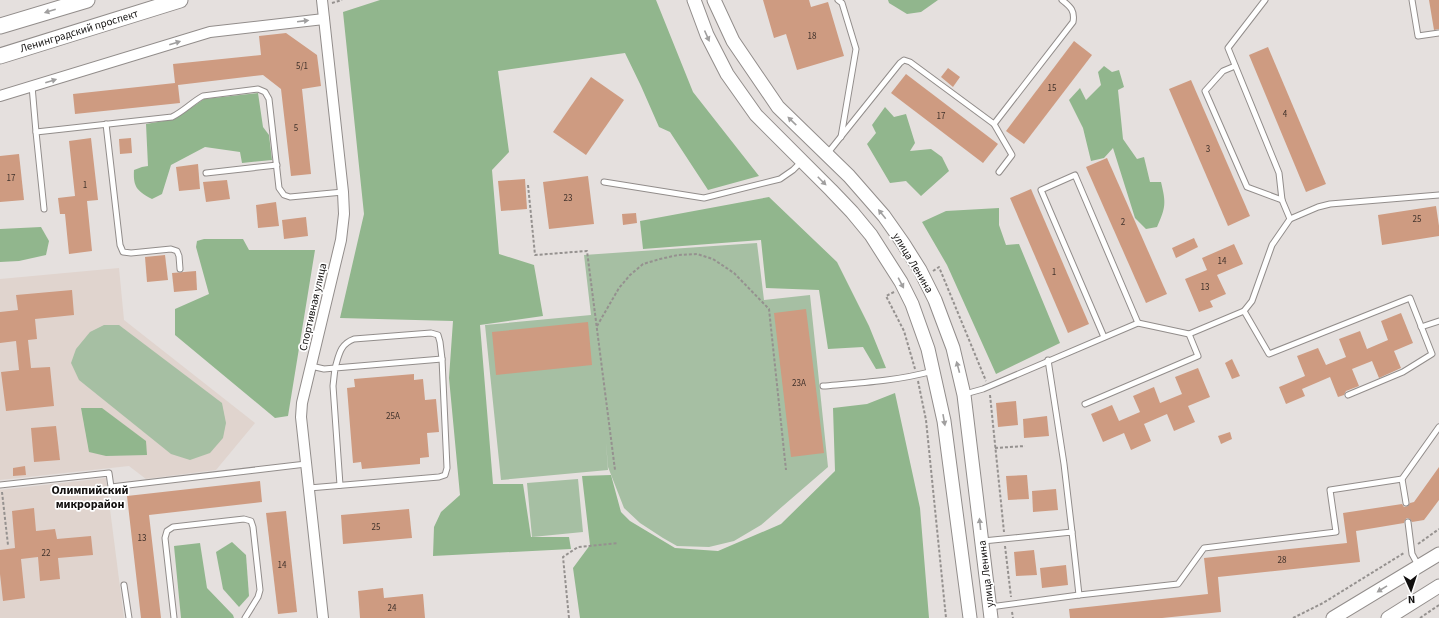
<svg xmlns="http://www.w3.org/2000/svg" width="1439" height="618" viewBox="0 0 1439 618" font-family="'Source Sans 3',sans-serif">
  <style>
    .built { fill: #e0d4ce }
    .green { fill: #a6bfa3 }
    .forest { fill: #91b68d }
    .building { fill: #ce9b81 }
    .lines { fill: none; stroke-linecap: round; stroke-linejoin: round }
    .service-casing { stroke: #928d8b; stroke-width: 7 }
    .minor-casing { stroke: #928d8b; stroke-width: 12 }
    .tertiary-casing { stroke: #928d8b; stroke-width: 15 }
    .secondary-casing { stroke: #928d8b; stroke-width: 17 }
    .path { stroke: #95918f; stroke-width: 2; stroke-dasharray: 3 2; stroke-linecap: butt }
    .service { stroke: #fff; stroke-width: 5 }
    .minor { stroke: #fff; stroke-width: 10 }
    .tertiary { stroke: #fff; stroke-width: 13 }
    .secondary { stroke: #fff; stroke-width: 15 }
    .oneway { fill: #a09f9f }
    .labels { text-anchor: middle; dominant-baseline: central; stroke-width: 3.5; stroke-linejoin: round; paint-order: stroke }
    .number-label { font-size: 9px; fill: #40322b }
    .street-label { font-size: 11px; fill: #110f0e; stroke: #fff }
    .neighbourhood-label { font-size: 12px; font-weight: bold; fill: #110f0e; stroke: #fff }
  </style>
  <rect width="100%" height="100%" fill="#e5e0de"/>
  <g class="built">
    <polygon points="119,268 124,320 255,423 216,470 146,479 129,466 0,480 0,279"/>
    <polygon points="106,478 124,618 0,618 0,490"/>
  </g>
  <g class="green">
    <polygon points="757,243 764,300 810,295 828,467 761,525 734,541 709,547 677,546 663,538 640,523 624,508 608,467 606,442 608,470 501,480 485,325 591,315 584,255"/>
    <polygon points="104,325 119,325 222,403 226,423 223,438 210,453 190,460 171,454 79,380 71,363 76,349 90,332"/>
    <polygon points="578,479 583,532 532,537 527,483"/>
  </g>
  <g class="forest">
    <polygon points="380,0 656,0 693,92 759,176 708,190 670,132 659,127 641,86 625,53 498,71 509,152 492,170 499,254 534,265 543,316 480,325 493,484 523,484 531,537 569,537 571,549 433,556 434,527 441,512 460,495 449,378 453,321 340,318 364,214 343,12"/>
    <polygon points="888,0 938,0 921,12 907,14 889,3"/>
    <path d="M 1104,66 L 1112,72 L 1119,70 L 1124,87 L 1118,90 L 1123,139 L 1137,159 L 1144,157 L 1150,182 L 1161,182 C 1166,203 1166,207 1157,227 L 1146,229 L 1135,218 L 1113,148 L 1104,158 L 1091,161 L 1083,128 L 1069,100 L 1080,88 L 1086,100 L 1101,85 L 1098,72 Z"/>
    <path d="M 258,93 L 263,127 L 269,135 L 272,160 L 242,163 L 240,152 L 205,147 L 171,165 L 162,194 L 152,199 C 137,191 133,187 134,170 L 142,167 L 148,166 L 146,124 L 175,119 L 204,99 Z"/>
    <polygon points="885,107 894,117 906,114 915,143 910,151 931,149 942,157 949,171 921,196 906,181 890,183 867,144 876,133 872,125"/>
    <polygon points="769,197 837,262 869,326 886,368 876,369 863,347 828,349 819,290 766,288 761,240 643,249 640,221"/>
    <polygon points="999,208 999,225 1006,245 1019,244 1060,343 996,374 947,265 922,222 946,211"/>
    <polygon points="41,227 49,241 46,255 19,261 0,262 0,229"/>
    <polygon points="204,239 243,239 249,250 315,250 288,416 275,418 175,335 175,309 209,294 196,247 197,241"/>
    <polygon points="895,393 920,508 929,618 580,618 573,568 590,545 582,476 611,475 621,512 630,521 675,548 718,551 781,524 835,471 833,408 867,404"/>
    <polygon points="81,408 102,408 146,441 147,455 106,456 89,452"/>
    <polygon points="232,542 246,555 249,596 239,607 223,589 216,552"/>
    <polygon points="200,543 207,588 233,615 234,618 181,618 174,546"/>
  </g>
  <g class="building">
    <polygon points="763,0 809,0 811,7 828,2 844,56 797,70 786,34 774,38"/>
    <polygon points="1429,0 1439,0 1439,29 1434,30"/>
    <polygon points="286,33 317,55 321,86 302,89 311,174 291,176 281,89 263,75 178,85 180,103 75,114 73,94 175,83 173,64 261,55 259,36"/>
    <polygon points="1074,41 1092,55 1024,144 1006,131"/>
    <polygon points="1268,47 1326,184 1306,192 1249,55"/>
    <polygon points="948,68 960,77 953,87 941,77"/>
    <polygon points="906,74 998,144 983,163 891,93"/>
    <polygon points="591,77 624,100 586,155 553,132"/>
    <polygon points="1191,80 1250,216 1228,226 1169,89"/>
    <polygon points="91,138 98,200 87,201 92,251 69,254 65,214 60,214 58,198 75,196 69,141"/>
    <polygon points="131,138 132,153 120,154 119,139"/>
    <polygon points="19,154 24,200 0,202 0,156"/>
    <polygon points="1107,158 1167,294 1146,303 1086,167"/>
    <polygon points="198,164 200,189 179,191 176,167"/>
    <polygon points="588,176 594,224 549,229 543,182"/>
    <polygon points="525,179 527,209 501,211 498,181"/>
    <polygon points="227,180 230,199 206,202 203,182"/>
    <polygon points="1031,189 1089,324 1068,333 1010,198"/>
    <polygon points="276,202 279,226 258,228 256,205"/>
    <polygon points="1436,206 1439,226 1439,236 1382,245 1378,215"/>
    <polygon points="636,213 637,223 623,225 622,214"/>
    <polygon points="306,217 308,236 284,239 282,220"/>
    <polygon points="1194,238 1198,247 1176,258 1172,248"/>
    <polygon points="1234,244 1243,264 1217,275 1226,294 1210,301 1213,307 1199,312 1185,279 1207,270 1202,258"/>
    <polygon points="165,255 168,280 147,282 145,257"/>
    <polygon points="196,271 197,290 174,292 172,273"/>
    <polygon points="72,290 74,315 35,319 37,339 28,340 31,368 50,367 54,406 6,411 1,372 19,370 16,341 0,343 0,312 18,310 16,295"/>
    <polygon points="806,309 824,453 791,457 774,313"/>
    <polygon points="1401,313 1413,343 1394,351 1401,368 1379,378 1372,361 1352,369 1359,386 1346,391 1344,395 1338,397 1330,377 1302,389 1305,396 1286,404 1279,387 1305,376 1297,356 1318,348 1326,365 1346,357 1339,339 1360,331 1367,349 1388,340 1381,321"/>
    <polygon points="588,322 592,365 496,375 492,332"/>
    <polygon points="1232,359 1240,376 1232,379 1225,363"/>
    <polygon points="1198,368 1210,397 1188,406 1195,422 1174,431 1167,414 1144,424 1151,441 1131,450 1124,433 1103,442 1091,414 1112,405 1119,421 1140,412 1133,396 1154,387 1160,403 1182,394 1175,377"/>
    <polygon points="414,374 414,380 423,379 425,400 436,399 439,432 427,433 429,457 420,458 420,464 362,469 361,462 353,463 347,388 355,387 354,379"/>
    <polygon points="1016,401 1018,425 998,427 996,403"/>
    <polygon points="1047,416 1049,436 1024,438 1023,419"/>
    <polygon points="56,426 60,460 34,462 31,428"/>
    <polygon points="1230,432 1232,439 1221,444 1218,436"/>
    <polygon points="25,466 26,475 13,476 13,468"/>
    <polygon points="1439,467 1439,500 1424,520 1412,522 1410,519 1407,518 1405,520 1404,523 1356,531 1360,562 1218,577 1221,612 1162,618 1070,618 1069,609 1208,594 1204,558 1347,543 1343,513 1402,504 1404,507 1408,506 1410,503 1414,502"/>
    <polygon points="1027,475 1029,499 1008,500 1006,476"/>
    <polygon points="260,481 262,502 149,515 161,618 141,618 127,496"/>
    <polygon points="1056,489 1058,510 1033,512 1032,491"/>
    <polygon points="34,508 36,531 55,529 57,539 91,536 93,555 58,558 60,579 40,581 38,557 21,559 25,598 3,601 0,574 0,550 15,548 12,511"/>
    <polygon points="409,509 412,538 343,544 341,515"/>
    <polygon points="286,511 297,612 278,614 266,513"/>
    <polygon points="1034,550 1037,575 1016,576 1014,552"/>
    <polygon points="1066,565 1068,585 1042,588 1040,568"/>
    <polygon points="383,588 384,598 423,594 425,618 360,618 358,591"/>
  </g>
  <g class="lines">
    <g class="service-casing">
      <g id="service">
        <polyline points="838,0 842,3 856,49 841,137"/>
        <polyline points="1412,0 1418,36 1439,33"/>
        <polyline points="1235,66 1223,71 1205,91 1247,187 1282,200"/>
        <path d="M 32,86 L 36,132 L 172,117 C 184,111 192,102 203,96 L 258,89 L 265,92 L 269,99 L 279,188 L 284,195 L 290,197 L 343,192"/>
        <polyline points="106,124 120,245 123,252 131,253 171,249 177,251 179,256 180,269"/>
        <polyline points="994,124 1012,155 999,172"/>
        <polyline points="36,132 44,209"/>
        <path d="M 827,154 L 900,63 L 904,60 L 910,62 L 994,124 L 1073,22 C 1075,11 1071,7 1062,0"/>
        <polyline points="206,173 277,165"/>
        <polyline points="604,182 704,198 780,179 793,170 801,162"/>
        <polyline points="1290,219 1318,207 1330,204 1439,195"/>
        <polyline points="1244,311 1252,301 1272,245 1290,219 1282,200 1279,173 1228,48 1265,0"/>
        <polyline points="1421,327 1439,321"/>
        <polyline points="1104,337 1041,190 1075,175 1138,323"/>
        <polyline points="1048,360 1064,464 1072,532"/>
        <path d="M 823,386 C 859,383 897,381 933,371"/>
        <polyline points="965,394 983,389 1138,323 1189,334 1244,311 1269,354 1410,298 1432,354 1403,372 1348,395"/>
        <polyline points="1085,404 1198,356 1189,334"/>
        <polyline points="1402,479 1406,503"/>
        <polyline points="0,485 109,473 111,487 306,464"/>
        <polyline points="340,485 333,386 335,368 442,359"/>
        <path d="M 309,488 L 439,477 L 445,475 L 447,468 L 442,359 L 440,342 L 438,335 L 431,333 L 354,339 C 340,344 339,355 335,368 L 324,369 L 311,366"/>
        <polyline points="1408,522 1412,554 1418,565"/>
        <polyline points="983,541 1072,532 1079,595 1178,584 1204,548 1336,532 1330,490 1402,479 1439,427"/>
        <polyline points="124,585 129,618"/>
        <polyline points="990,607 1079,595"/>
        <polyline points="174,618 165,538 167,531 173,527 244,519 251,521 253,527 260,590 258,597 245,618"/>
      </g>
    </g>
    <g class="minor-casing">
      <g id="minor">
        <polyline points="322,0 343,192 344,214 341,240 302,403 301,417 323,618"/>
        <polyline points="0,96 210,32 324,19"/>
      </g>
    </g>
    <g class="tertiary-casing">
      <g id="tertiary">
        <polyline points="694,0 707,35 727,74 756,115 831,190 852,212 871,235 901,282 912,304 928,349 944,421 970,618"/>
        <polyline points="714,0 733,41 778,107 849,176 884,216 903,243 920,270 935,300 953,348 964,395 991,618"/>
        <polyline points="1333,618 1439,554"/>
        <polyline points="1388,618 1439,586"/>
      </g>
    </g>
    <g class="secondary-casing">
      <g id="secondary">
        <polyline points="0,26 87,0"/>
        <polyline points="0,56 180,0"/>
      </g>
    </g>
    <g class="path">
      <polyline points="332,3 342,0"/>
      <polyline points="528,185 535,255 587,251 615,470"/>
      <polyline points="933,271 939,267 986,381"/>
      <polyline points="894,292 886,296 904,331 915,369"/>
      <polyline points="597,326 619,288 630,275 643,264 660,259 678,255 697,254 713,259 734,273 769,309 786,470"/>
      <polyline points="918,381 926,420 946,618"/>
      <polyline points="990,395 1004,532"/>
      <polyline points="995,448 1025,446"/>
      <polyline points="2,492 8,545"/>
      <polyline points="1418,544 1439,529"/>
      <polyline points="1005,546 1011,597"/>
      <polyline points="1012,612 1013,618"/>
      <polyline points="569,618 563,557 578,547 618,543"/>
      <polyline points="1293,618 1323,603 1404,553"/>
      <polyline points="1420,618 1439,605"/>
    </g>
    <use href="#service" class="service"/>
    <use href="#minor" class="minor"/>
    <use href="#tertiary" class="tertiary"/>
    <use href="#secondary" class="secondary"/>
  </g>
  <defs><path id="oneway-solid" d="M-6-.8H1V-3.2L6.5 0L1 3.2V.8H-6Z"/></defs>
  <g class="oneway">
    <use href="#oneway-solid" transform="translate(50 11) rotate(163)"/>
    <use href="#oneway-solid" transform="translate(303 21) rotate(-7)"/>
    <use href="#oneway-solid" transform="translate(707 36) rotate(66)"/>
    <use href="#oneway-solid" transform="translate(175 43) rotate(-17)"/>
    <use href="#oneway-solid" transform="translate(51 81) rotate(-17)"/>
    <use href="#oneway-solid" transform="translate(792 121) rotate(-136)"/>
    <use href="#oneway-solid" transform="translate(822 181) rotate(45)"/>
    <use href="#oneway-solid" transform="translate(882 214) rotate(-129)"/>
    <use href="#oneway-solid" transform="translate(901 283) rotate(62)"/>
    <use href="#oneway-solid" transform="translate(958 367) rotate(-105)"/>
    <use href="#oneway-solid" transform="translate(944 420) rotate(80)"/>
    <use href="#oneway-solid" transform="translate(980 524) rotate(-96)"/>
    <use href="#oneway-solid" transform="translate(1382 589) rotate(148)"/>
  </g>
  <g class="labels">
    <g class="number-label">
      <text x="812" y="36">18</text>
      <text x="302" y="66">5/1</text>
      <text x="1052" y="88">15</text>
      <text x="1285" y="114">4</text>
      <text x="941" y="116">17</text>
      <text x="296" y="128">5</text>
      <text x="1208" y="149">3</text>
      <text x="11" y="178">17</text>
      <text x="85" y="185">1</text>
      <text x="568" y="198">23</text>
      <text x="1417" y="219">25</text>
      <text x="1123" y="222">2</text>
      <text x="1222" y="261">14</text>
      <text x="1054" y="272">1</text>
      <text x="1205" y="287">13</text>
      <text x="799" y="383">23А</text>
      <text x="393" y="416">25А</text>
      <text x="376" y="527">25</text>
      <text x="142" y="538">13</text>
      <text x="46" y="553">22</text>
      <text x="1282" y="560">28</text>
      <text x="282" y="565">14</text>
      <text x="392" y="608">24</text>
    </g>
    <g class="street-label">
      <text transform="translate(79 31) rotate(-17)">Ленинградский проспект</text>
      <text transform="translate(913 263) rotate(59)">улица Ленина</text>
      <text transform="translate(313 307) rotate(-77)">Спортивная улица</text>
      <text transform="translate(986 574) rotate(-97)">улица Ленина</text>
    </g>
    <g class="neighbourhood-label">
      <text x="90" y="490">Олимпийский<tspan x="90" dy="14">микрорайон</tspan></text>
    </g>
  </g>
  <g transform="translate(1411 590) rotate(177)" stroke="#ffffff" stroke-width="3" paint-order="stroke">
  <path d="M0-3L7 15L0 10L-7 15Z" fill="#110f0e"/>
  <text y="-6" font-size="11" font-weight="bold" text-anchor="middle" fill="#110f0e">N</text>
  </g>
</svg>
